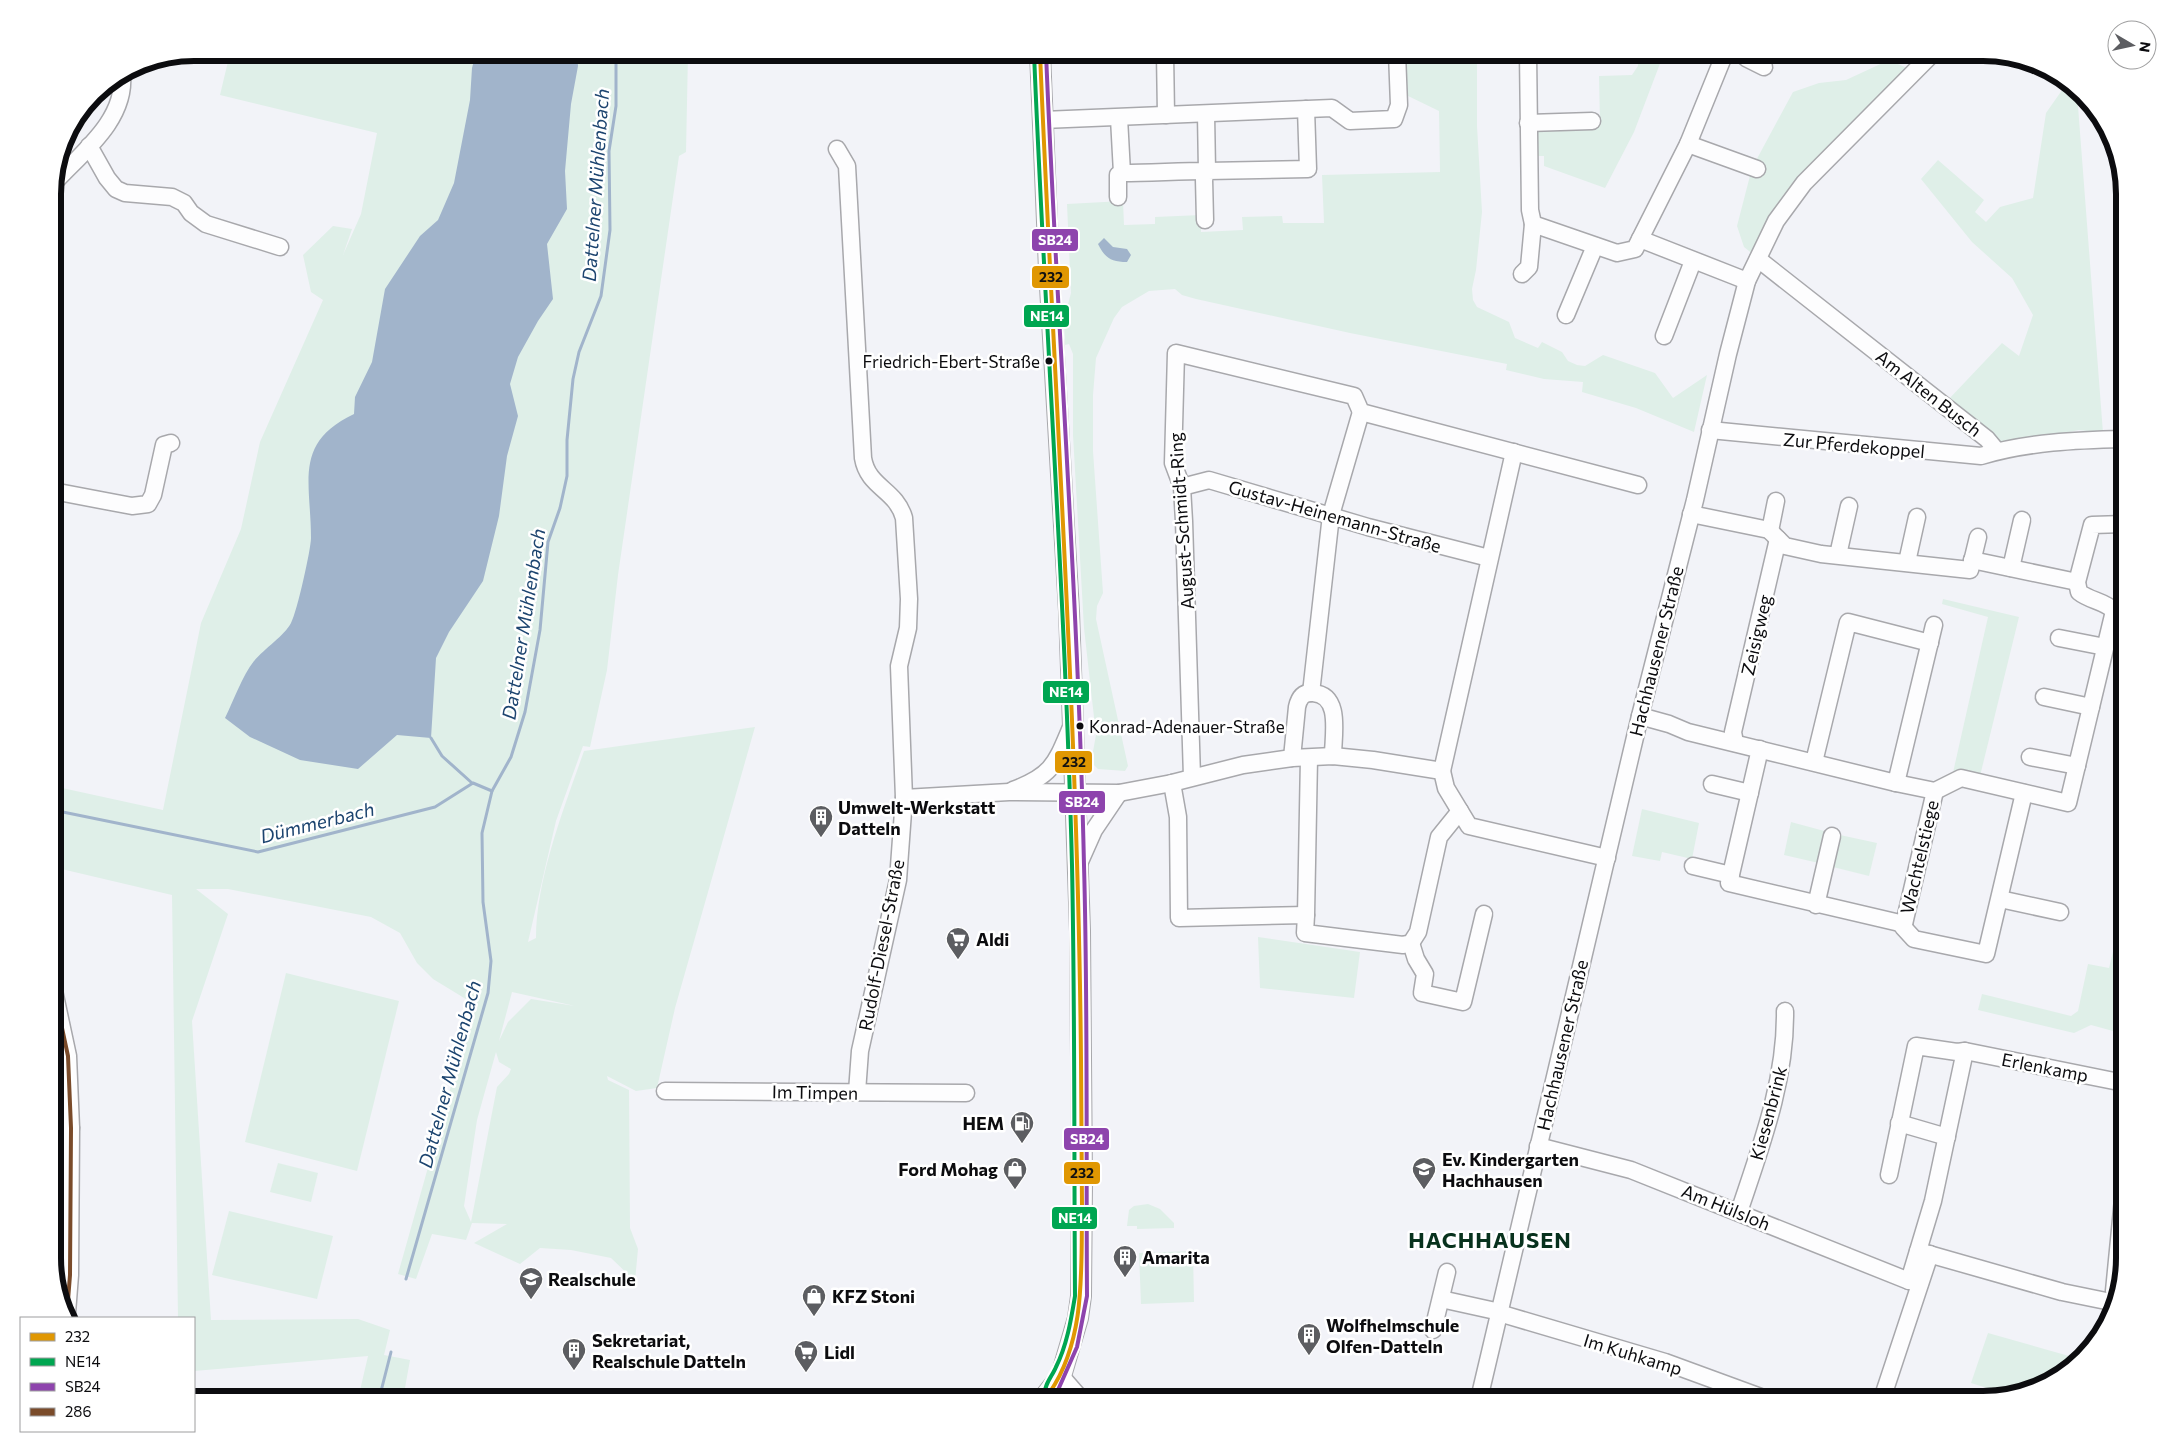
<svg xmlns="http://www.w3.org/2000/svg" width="2177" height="1452" viewBox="0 0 2177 1452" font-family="Commissioner,sans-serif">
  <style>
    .green { fill: #dfefe8; fill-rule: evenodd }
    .water { fill: #a1b4cb }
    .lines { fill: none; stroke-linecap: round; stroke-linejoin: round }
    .stream { stroke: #a1b4cb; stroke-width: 3 }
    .minor-casing { stroke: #a8a8ac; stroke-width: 19 }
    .major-casing { stroke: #a8a8ac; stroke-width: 22 }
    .minor { stroke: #fdfdfe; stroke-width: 16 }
    .major { stroke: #fdfdfe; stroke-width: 20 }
    .bus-1-casing { stroke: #fff; stroke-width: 8 }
    .bus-2-casing { stroke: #fff; stroke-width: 8 }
    .bus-3-casing { stroke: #fff; stroke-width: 8 }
    .bus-4-casing { stroke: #fff; stroke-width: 8 }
    .bus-1 { stroke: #e09702; stroke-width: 4 }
    .bus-2 { stroke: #00a651; stroke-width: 4 }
    .bus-3 { stroke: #8e44ad; stroke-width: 4 }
    .bus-4 { stroke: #7a4b2a; stroke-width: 4 }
    .bus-dot { fill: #0c0c0f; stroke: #fff; stroke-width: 2 }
    .labels { text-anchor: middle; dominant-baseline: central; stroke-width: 5; stroke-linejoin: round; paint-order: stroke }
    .bus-label { font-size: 17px; fill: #0c0c0f; stroke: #fff; text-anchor: end }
    .street-label { font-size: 18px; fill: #0c0c0f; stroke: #fff }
    .poi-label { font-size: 18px; font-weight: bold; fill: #0c0c0f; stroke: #fff; text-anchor: start }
    .water-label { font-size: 19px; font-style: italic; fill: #1c446f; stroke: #fff }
    .district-label { font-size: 22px; font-weight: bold; letter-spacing: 1px; fill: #08321d; stroke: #fff }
    .rim { fill: none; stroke: #0c0c0f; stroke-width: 6 }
    .line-badge { stroke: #fff; stroke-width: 2 }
    .badge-label { font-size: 14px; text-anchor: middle; font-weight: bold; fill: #fff }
    .pale-badge-label { font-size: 14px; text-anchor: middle; font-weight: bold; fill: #111 }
  </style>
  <rect width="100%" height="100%" fill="#f2f3f8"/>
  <g class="green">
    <path d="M 230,53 L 688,53 L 686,152 L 679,156 L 618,575 L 607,670 L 590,747 L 583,746 L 556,821 L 528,942 L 536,938 C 536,879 564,808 584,751 L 755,727 L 675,1008 L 657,1088 L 636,1091 L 607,1076 L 608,1080 L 629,1090 L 630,1228 L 638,1249 L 635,1281 L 611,1258 L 571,1250 L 540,1248 L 520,1264 L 474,1243 L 507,1224 L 472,1223 L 466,1240 L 432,1234 L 416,1279 L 398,1274 L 474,1004 L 433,979 L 417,963 L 400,933 L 371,917 L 228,889 L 196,889 L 228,914 L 192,1021 L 211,1320 L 358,1319 L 390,1330 L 384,1355 L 410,1360 L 403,1399 L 358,1399 L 368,1356 L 194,1371 L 194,1318 L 178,1318 L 172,895 L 53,867 L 53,786 L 163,810 L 201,623 L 241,529 L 260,442 L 323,300 L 311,292 L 303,255 L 333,226 L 352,229 L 343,255 L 361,214 L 377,133 L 220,95 ZM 512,992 L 575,1006 L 531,999 L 508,1022 L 499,1041 ZM 496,1052 L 499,1062 L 511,1069 L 509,1074 L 497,1087 L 471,1222 L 464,1206 L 477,1120 Z"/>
    <polygon points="1403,53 1477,53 1477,126 1482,212 1476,270 1472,289 1473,300 1477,307 1509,322 1515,338 1538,348 1542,342 1562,352 1568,361 1577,365 1585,366 1603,355 1655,373 1673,398 1707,375 1694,432 1636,408 1582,392 1583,382 1544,379 1506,370 1507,364 1350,333 1196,299 1182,295 1175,289 1149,291 1122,307 1114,318 1096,358 1093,395 1093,451 1103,593 1097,606 1096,619 1128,766 1125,771 1098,769 1093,764 1092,757 1096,735 1084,628 1073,435 1073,354 1069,344 1065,345 1064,319 1071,293 1067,204 1123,201 1124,225 1155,224 1155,217 1201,215 1201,232 1243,230 1242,217 1282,216 1283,223 1324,223 1322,175 1440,172 1439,111 1404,94"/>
    <polygon points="1637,53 1664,53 1634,132 1605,188 1544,166 1544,156 1535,156 1537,129 1600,124 1599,76 1632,75 1638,66"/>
    <polygon points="1889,60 1909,69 1754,255 1744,247 1737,226 1752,168 1793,92 1819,83 1846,80"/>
    <polygon points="2067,83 2077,93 2103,433 2079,430 2002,446 1948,400 2002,343 2019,356 2033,315 2012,278 1972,242 1921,179 1938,160 1984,200 1975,212 1986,222 2000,207 2033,198 2046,113"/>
    <polygon points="1943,599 2019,617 1980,776 1952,777 1988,617 1942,604"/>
    <polygon points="1642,809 1699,823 1692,859 1662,852 1660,861 1632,856"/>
    <polygon points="1791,822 1828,832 1823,864 1784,855"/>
    <polygon points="1840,835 1877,843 1869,876 1829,866"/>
    <polygon points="2124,907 2124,1034 2091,1025 2074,1033 1978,1010 1982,994 2071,1016 2078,1011 2088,964 2109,968"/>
    <polygon points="1258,937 1360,952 1354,998 1260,988"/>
    <polygon points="286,973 399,1001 357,1171 245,1142"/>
    <polygon points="278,1163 318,1173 311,1202 270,1192"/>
    <polygon points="1148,1204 1160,1209 1174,1223 1174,1228 1137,1229 1137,1226 1127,1226 1129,1210 1134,1206"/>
    <polygon points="229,1211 333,1236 317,1299 212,1275"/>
    <polygon points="1193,1251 1194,1302 1141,1304 1139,1253"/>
    <polygon points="1988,1333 2076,1358 2046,1385 2006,1394 1971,1383"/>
  </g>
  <g class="water">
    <path d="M 476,53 L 577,53 L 578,66 L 571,104 L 565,171 L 567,209 L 547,244 L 553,299 L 538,321 L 518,357 L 510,384 L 518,416 L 507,456 L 499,516 L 483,581 L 449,632 L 436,658 L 431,738 L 397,735 L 358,769 L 300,760 L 250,737 L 225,718 C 234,700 242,676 254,661 C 264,649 285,635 291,623 C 297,612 311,549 311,538 C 311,482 293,443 354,414 L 355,397 L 372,362 L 385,289 L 420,236 L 438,220 L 454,183 L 470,100 L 472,68 Z"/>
    <path d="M 1104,238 L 1113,247 L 1127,249 L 1131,255 L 1127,262 C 1111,262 1105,258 1098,244 Z"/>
  </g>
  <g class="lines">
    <g class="stream">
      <polyline points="431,738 442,756 472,783"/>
      <polyline points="53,810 258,852 435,807 473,783 492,791"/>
      <polyline points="406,1279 488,993 491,961 483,902 482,833 492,791 511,757 525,712 540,630 548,542 560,508 567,476 567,440 573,379 579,352 601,296 610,230 609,151 616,106 616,53"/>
      <polyline points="379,1399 391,1352"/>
    </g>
    <g class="minor-casing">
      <g id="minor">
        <polyline points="1165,53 1166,115"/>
        <polyline points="1528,53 1530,210 1533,224 1617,253 1635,249 1640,239 1747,281"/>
        <polyline points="1746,58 1764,67"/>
        <path d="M 1119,118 L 1122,173 C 1151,173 1179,171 1207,171 L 1206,114"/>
        <polyline points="1043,120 1332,108 1350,121 1394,119 1399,105 1397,53"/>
        <polyline points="1528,123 1592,121"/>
        <polyline points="1688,144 1757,169"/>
        <polyline points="89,146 107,178 116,189 125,193 172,197 184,203 191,213 206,224 280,247"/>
        <path d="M 837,149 L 847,166 L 863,458 C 868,488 896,489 904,518 L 909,599 L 908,628 L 899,666 L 904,798 L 898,880 L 860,1051 L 857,1092"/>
        <path d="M 53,184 C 80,154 126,121 122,75"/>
        <polyline points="1118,197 1118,175 1122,173"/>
        <polyline points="1205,220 1204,179 1207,171 1308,169 1306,109"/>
        <polyline points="1640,239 1688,144 1725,53"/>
        <polyline points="1758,259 1987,439 1997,451"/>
        <polyline points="1522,274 1529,267 1533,224"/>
        <polyline points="1566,315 1595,246"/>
        <polyline points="1664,336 1693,261"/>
        <path d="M 1710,430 L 1981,456 C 2027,442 2078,440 2124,439"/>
        <polyline points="1182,487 1209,480 1368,527 1489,558"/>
        <polyline points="53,491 132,506 148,504 153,495 164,445 171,443"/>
        <polyline points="1691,514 1769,530 1785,546 1821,554 1970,570 1978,537"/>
        <polyline points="1770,531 1776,501"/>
        <polyline points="1838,555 1849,506"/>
        <polyline points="1972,560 2077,582"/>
        <polyline points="1907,562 1917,517"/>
        <polyline points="2011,568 2022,520"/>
        <polyline points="2059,638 2105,647"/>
        <polyline points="1311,693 1331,515 1361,412"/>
        <polyline points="2044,697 2091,707"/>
        <path d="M 1640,716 L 1669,724 L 1688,732 L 1896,783 L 1935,791 L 1961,778 L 2068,803 L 2114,611 C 2105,601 2090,601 2079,592 L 2077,582 L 2092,525 L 2124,524"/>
        <polyline points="1735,743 1733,732 1778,539"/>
        <polyline points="1760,749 1729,883 1904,924"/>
        <polyline points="2030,757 2077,766"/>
        <path d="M 1292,758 L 1297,707 C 1299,698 1303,692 1313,693 C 1342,695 1333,735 1333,756"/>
        <polyline points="1814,762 1848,622 1930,643"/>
        <polyline points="1442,771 1514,452"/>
        <polyline points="1192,777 1184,521 1182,487 1173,463 1176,353 1354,396 1361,412 1638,485"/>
        <polyline points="1172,783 1178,817 1179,918 1306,915 1305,933 1403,945 1411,943 1418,932 1439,837 1460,811"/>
        <polyline points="1896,783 1934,625"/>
        <polyline points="1712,784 1750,793"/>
        <path d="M 1013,790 C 1054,775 1056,762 1072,725"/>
        <polyline points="904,798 1009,792 1119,793 1172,783 1243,765 1292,758 1333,756 1373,760 1442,771 1446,788 1469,826 1607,858"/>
        <polyline points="1078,866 1094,830 1119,793"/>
        <polyline points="1693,866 1731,875"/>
        <polyline points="2000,899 2060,912"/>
        <polyline points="1816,905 1832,836"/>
        <polyline points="1306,915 1309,758"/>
        <polyline points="1904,924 1903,927 1914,939 1986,954 2024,793"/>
        <polyline points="1904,924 1935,791"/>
        <polyline points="1411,943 1416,959 1425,974 1422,993 1463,1002 1484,914"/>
        <polyline points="53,986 68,1056 71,1128 70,1275 67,1313"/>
        <polyline points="665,1091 966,1093"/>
        <polyline points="1899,1123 1947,1137"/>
        <polyline points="53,1129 71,1128"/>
        <polyline points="1538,1146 1631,1170 1909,1281"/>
        <polyline points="1889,1175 1916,1046 1957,1052 1965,1051 2124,1083"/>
        <path d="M 1739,1212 C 1761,1146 1786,1081 1785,1011"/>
        <polyline points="1918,1251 1933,1201 1965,1051"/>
        <polyline points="1920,1283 1909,1281 1918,1251 2062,1292 2111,1302"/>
        <polyline points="2114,1291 2124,1189"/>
        <polyline points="1441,1299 1500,1312"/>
        <polyline points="1499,1313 1665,1362 1766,1399"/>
        <polyline points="1433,1330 1447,1272"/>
        <polyline points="1061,1376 1081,1399"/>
        <polyline points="1479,1399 1640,716 1695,500 1728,354 1747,281 1776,221 1804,183 1933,53"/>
        <polyline points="1882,1399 1930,1254"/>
      </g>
    </g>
    <g class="major-casing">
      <polyline id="major" points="1040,53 1049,270 1069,611 1080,931 1082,1183 1081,1296 1078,1318 1061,1376 1043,1399"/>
    </g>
    <use href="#minor" class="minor"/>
    <use href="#major" class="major"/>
    <g class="bus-1-casing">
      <path id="bus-1" d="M 1040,53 C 1054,389 1078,724 1081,1060 C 1081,1109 1082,1159 1082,1209 C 1081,1270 1086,1339 1050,1392"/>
    </g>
    <g class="bus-2-casing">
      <path id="bus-2" d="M 1034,53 C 1045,324 1065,594 1072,865 C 1075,1008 1074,1152 1075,1296 C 1071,1320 1067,1345 1056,1367 C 1053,1375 1043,1386 1045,1395 L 1049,1399"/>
    </g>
    <g class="bus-3-casing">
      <path id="bus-3" d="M 1046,53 C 1057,323 1078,594 1084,865 C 1088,1008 1086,1152 1087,1296 L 1077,1347 L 1058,1390 L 1063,1394"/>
    </g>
    <g class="bus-4-casing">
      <polyline id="bus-4" points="53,986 68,1056 71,1128 70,1275 67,1313"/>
    </g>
    <use href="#bus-1" class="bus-1"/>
    <use href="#bus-2" class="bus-2"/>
    <use href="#bus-3" class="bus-3"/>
    <use href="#bus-4" class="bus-4"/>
  </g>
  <defs>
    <g id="building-pin" transform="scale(1.25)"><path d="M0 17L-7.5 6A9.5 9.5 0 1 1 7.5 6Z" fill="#5c5d61" stroke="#fff"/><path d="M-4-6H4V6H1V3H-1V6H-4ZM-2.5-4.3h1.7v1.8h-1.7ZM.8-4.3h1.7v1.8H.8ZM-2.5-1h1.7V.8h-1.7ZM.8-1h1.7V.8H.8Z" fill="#fff"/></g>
    <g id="supermarket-pin" transform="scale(1.25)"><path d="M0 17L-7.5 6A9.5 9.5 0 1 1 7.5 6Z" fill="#5c5d61" stroke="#fff"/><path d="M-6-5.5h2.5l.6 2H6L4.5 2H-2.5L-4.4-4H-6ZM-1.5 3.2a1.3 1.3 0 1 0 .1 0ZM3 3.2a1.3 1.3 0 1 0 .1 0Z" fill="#fff"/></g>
    <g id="fuel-pin" transform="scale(1.25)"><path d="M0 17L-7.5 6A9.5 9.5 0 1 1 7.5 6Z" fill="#5c5d61" stroke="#fff"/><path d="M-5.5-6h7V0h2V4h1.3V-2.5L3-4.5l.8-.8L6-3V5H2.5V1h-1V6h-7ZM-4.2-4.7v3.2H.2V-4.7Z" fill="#fff"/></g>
    <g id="shop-pin" transform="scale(1.25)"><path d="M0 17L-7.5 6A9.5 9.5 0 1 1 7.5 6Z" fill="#5c5d61" stroke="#fff"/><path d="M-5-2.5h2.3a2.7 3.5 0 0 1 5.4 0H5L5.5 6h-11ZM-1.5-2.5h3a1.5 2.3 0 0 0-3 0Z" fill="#fff"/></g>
    <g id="school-pin" transform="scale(1.25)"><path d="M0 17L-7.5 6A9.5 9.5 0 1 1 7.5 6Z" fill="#5c5d61" stroke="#fff"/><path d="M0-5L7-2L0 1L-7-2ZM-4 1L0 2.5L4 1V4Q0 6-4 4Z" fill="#fff"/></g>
  </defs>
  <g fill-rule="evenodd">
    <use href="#building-pin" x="821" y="817"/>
    <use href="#supermarket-pin" x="958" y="939"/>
    <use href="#fuel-pin" x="1022" y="1123"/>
    <use href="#shop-pin" x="1015" y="1169"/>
    <use href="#school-pin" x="1424" y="1169"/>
    <use href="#building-pin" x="1125" y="1257"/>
    <use href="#school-pin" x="531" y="1279"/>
    <use href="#shop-pin" x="814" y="1296"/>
    <use href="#building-pin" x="1309" y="1335"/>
    <use href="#building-pin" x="574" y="1350"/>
    <use href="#supermarket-pin" x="806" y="1352"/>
  </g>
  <g class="bus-dot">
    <circle cx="1049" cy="361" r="4.5"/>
    <circle cx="1080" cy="726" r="4.5"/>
  </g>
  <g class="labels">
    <g class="bus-label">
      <text x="1040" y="361">Friedrich-Ebert-Straße</text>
      <text x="1089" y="726" text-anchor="start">Konrad-Adenauer-Straße</text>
    </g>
    <g class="street-label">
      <text transform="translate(1929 393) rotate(38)">Am Alten Busch</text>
      <text transform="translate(1854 445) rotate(5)">Zur Pferdekoppel</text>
      <text transform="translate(1335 516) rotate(16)">Gustav-Heinemann-Straße</text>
      <text transform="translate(1181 521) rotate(-94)">August-Schmidt-Ring</text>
      <text transform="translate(1756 635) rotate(-77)">Zeisigweg</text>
      <text transform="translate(1656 651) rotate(-76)">Hachhausener Straße</text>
      <text transform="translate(1919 857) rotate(-77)">Wachtelstiege</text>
      <text transform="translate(881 945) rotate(-79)">Rudolf-Diesel-Straße</text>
      <text transform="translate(1562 1045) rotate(-77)">Hachhausener Straße</text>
      <text transform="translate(2045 1067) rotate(11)">Erlenkamp</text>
      <text transform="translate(815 1092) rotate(1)">Im Timpen</text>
      <text transform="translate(1768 1113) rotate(-75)">Kiesenbrink</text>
      <text transform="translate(1726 1207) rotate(22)">Am Hülsloh</text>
      <text transform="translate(1633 1354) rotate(17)">Im Kuhkamp</text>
    </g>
    <g class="poi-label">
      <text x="838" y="807">Umwelt-Werkstatt<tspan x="838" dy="21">Datteln</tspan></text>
      <text x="976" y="939">Aldi</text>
      <text x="1004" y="1123" text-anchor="end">HEM</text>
      <text x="1442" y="1159">Ev. Kindergarten<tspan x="1442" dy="21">Hachhausen</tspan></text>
      <text x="998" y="1169" text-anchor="end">Ford Mohag</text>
      <text x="1142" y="1257">Amarita</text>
      <text x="548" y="1279">Realschule</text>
      <text x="832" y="1296">KFZ Stoni</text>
      <text x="1326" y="1325">Wolfhelmschule<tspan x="1326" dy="21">Olfen-Datteln</tspan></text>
      <text x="592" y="1340">Sekretariat,<tspan x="592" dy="21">Realschule Datteln</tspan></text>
      <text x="824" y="1352">Lidl</text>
    </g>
    <g class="water-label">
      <text transform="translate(595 185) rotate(-86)">Dattelner Mühlenbach</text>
      <text transform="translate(523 624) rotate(-81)">Dattelner Mühlenbach</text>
      <text transform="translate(317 822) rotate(-14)">Dümmerbach</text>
      <text transform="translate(449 1074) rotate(-75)">Dattelner Mühlenbach</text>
    </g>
    <g class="district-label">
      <text x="1490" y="1239">HACHHAUSEN</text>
    </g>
  </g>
  <path d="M0 0H2177V1452H0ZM194 61H1983A133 133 0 0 1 2116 194V1258A133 133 0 0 1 1983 1391H194A133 133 0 0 1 61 1258V194A133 133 0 0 1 194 61Z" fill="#fff" fill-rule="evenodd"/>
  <path class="rim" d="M194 61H1983A133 133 0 0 1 2116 194V1258A133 133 0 0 1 1983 1391H194A133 133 0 0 1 61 1258V194A133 133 0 0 1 194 61Z"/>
  <g class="line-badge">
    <rect x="1031" y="228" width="48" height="24" rx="5" fill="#8e44ad"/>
    <rect x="1031" y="265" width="39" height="24" rx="5" fill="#e09702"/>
    <rect x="1023" y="304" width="47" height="24" rx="5" fill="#00a651"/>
    <rect x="1042" y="680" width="48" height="24" rx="5" fill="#00a651"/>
    <rect x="1054" y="750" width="39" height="24" rx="5" fill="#e09702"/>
    <rect x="1058" y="790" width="48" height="24" rx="5" fill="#8e44ad"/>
    <rect x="1063" y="1127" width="47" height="24" rx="5" fill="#8e44ad"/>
    <rect x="1063" y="1161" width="38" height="24" rx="5" fill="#e09702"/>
    <rect x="1051" y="1206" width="47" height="24" rx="5" fill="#00a651"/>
  </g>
  <g class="badge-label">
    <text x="1055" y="245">SB24</text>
    <text x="1047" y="321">NE14</text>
    <text x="1066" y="697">NE14</text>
    <text x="1082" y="807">SB24</text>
    <text x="1087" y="1144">SB24</text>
    <text x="1075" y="1223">NE14</text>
  </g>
  <g class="pale-badge-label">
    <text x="1051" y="282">232</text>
    <text x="1074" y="767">232</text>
    <text x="1082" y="1178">232</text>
  </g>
  <rect x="20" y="1317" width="175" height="115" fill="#ffffff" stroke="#9e9e9f"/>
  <rect x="30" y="1333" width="25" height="8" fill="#e09702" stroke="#9e9e9f"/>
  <text x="65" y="1342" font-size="15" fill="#0c0c0f">232</text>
  <rect x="30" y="1358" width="25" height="8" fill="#00a651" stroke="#9e9e9f"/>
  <text x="65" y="1367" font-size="15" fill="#0c0c0f">NE14</text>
  <rect x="30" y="1383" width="25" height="8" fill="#8e44ad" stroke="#9e9e9f"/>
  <text x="65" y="1392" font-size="15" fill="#0c0c0f">SB24</text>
  <rect x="30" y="1408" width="25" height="8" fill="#7a4b2a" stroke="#9e9e9f"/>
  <text x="65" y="1417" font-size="15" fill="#0c0c0f">286</text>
  <g transform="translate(2132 45) rotate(99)"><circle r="24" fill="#ffffff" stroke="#9e9e9f"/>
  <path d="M0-4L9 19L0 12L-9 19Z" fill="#5c5d61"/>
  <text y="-8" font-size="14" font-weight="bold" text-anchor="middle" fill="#0c0c0f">N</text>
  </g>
</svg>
